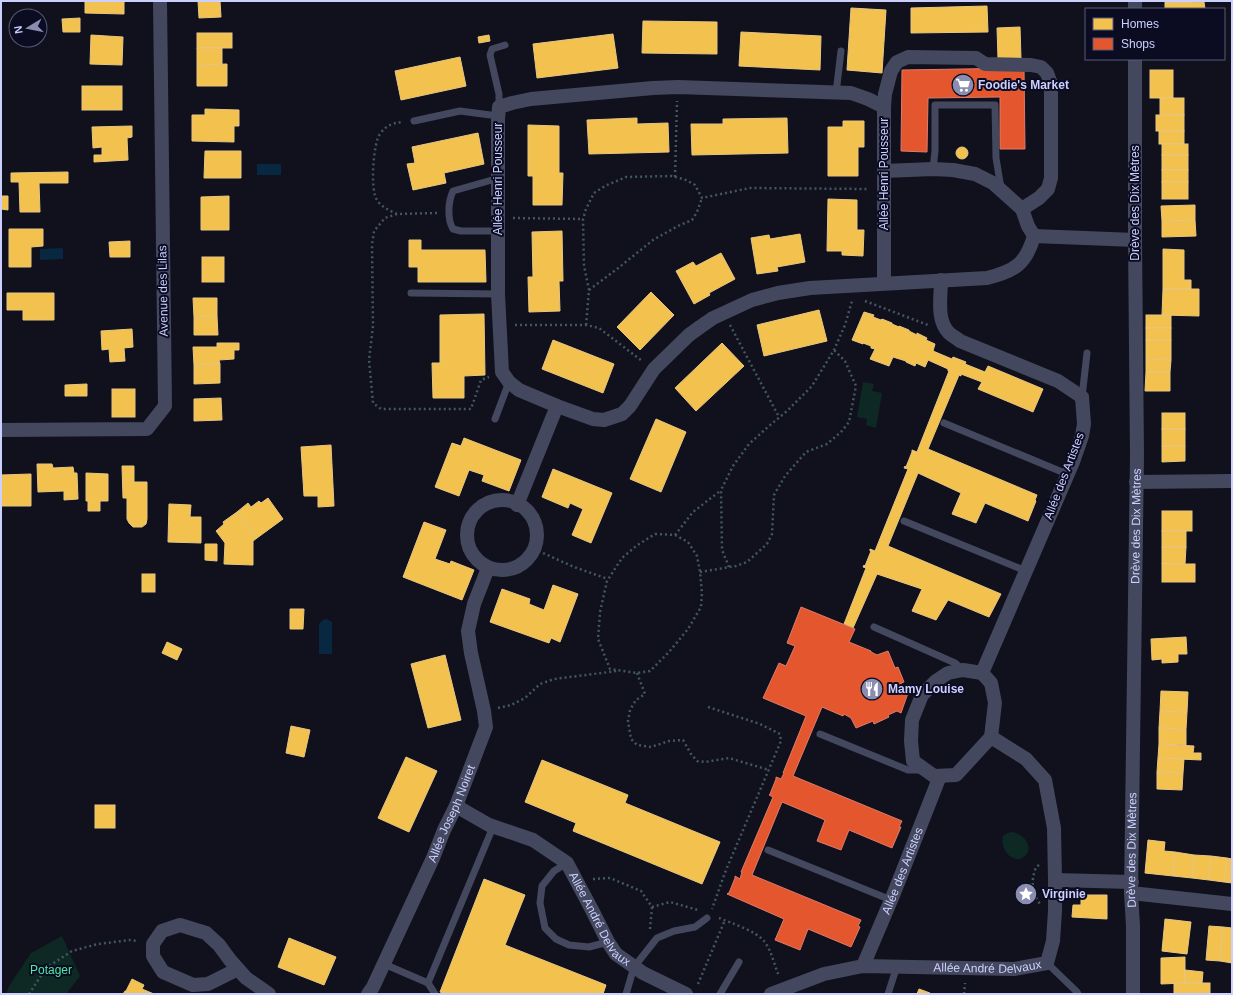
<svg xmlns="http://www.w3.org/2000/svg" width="1233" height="995" viewBox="0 0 1233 995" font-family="Arial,sans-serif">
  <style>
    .green { fill: #0e2824 }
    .water { fill: #082741 }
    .homes { fill: #f2c14e; stroke: #e7c683 }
    .shops { fill: #e4572e; stroke: #dd7b6d }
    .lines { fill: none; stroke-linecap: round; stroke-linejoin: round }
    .path { stroke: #425760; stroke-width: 2.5; stroke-dasharray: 2 3; stroke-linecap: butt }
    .lane { stroke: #44485e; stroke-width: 7 }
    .street { stroke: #44485e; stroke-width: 14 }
    .labels { text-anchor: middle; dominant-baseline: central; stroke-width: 4; stroke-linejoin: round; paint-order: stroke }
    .poi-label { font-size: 12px; font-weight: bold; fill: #ccd0ff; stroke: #0b0c22; text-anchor: start }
    .street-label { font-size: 12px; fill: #ccd0ff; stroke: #0b0c22 }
    .park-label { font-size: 12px; fill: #4ee9a4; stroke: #0b0c22 }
  </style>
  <rect width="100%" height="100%" fill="#10111d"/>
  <g class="green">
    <polygon points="863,382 874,384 872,391 882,393 876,428 866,425 867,419 857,417"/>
    <path d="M 1013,832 C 1027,835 1036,852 1020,859 C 1008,860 1000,847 1003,836 L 1007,833 Z"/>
    <polygon points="62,936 80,976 66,994 6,994 9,986 31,953"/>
  </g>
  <g class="water">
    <rect x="257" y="164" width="24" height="11"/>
    <polygon points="63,248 63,259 40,260 40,249"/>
    <polygon points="326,619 332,622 332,654 319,654 319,624 323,620"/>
  </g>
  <g class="homes">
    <polygon points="85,1 124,1 124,14 85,13"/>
    <polygon points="198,1 220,1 221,17 199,18"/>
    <polygon points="1165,1 1193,1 1193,2 1165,3"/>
    <polygon points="1204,2 1205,9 1165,9 1165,3"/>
    <polygon points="987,6 988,32 911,33 911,8"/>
    <polygon points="851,8 886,10 882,73 847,70"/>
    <polygon points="80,18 80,32 63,32 62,19"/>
    <polygon points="643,21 717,22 717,54 642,53"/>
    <polygon points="1020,27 1021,58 998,59 997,28"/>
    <polygon points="741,32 821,36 820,70 739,66"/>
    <rect x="197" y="33" width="35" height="15"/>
    <polygon points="613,34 618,68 537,78 533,44"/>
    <polygon points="91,35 123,37 122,65 90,64"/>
    <polygon points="489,35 490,41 479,43 478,37"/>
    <polygon points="197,48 222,48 222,64 197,65"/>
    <polygon points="460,57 466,86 401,100 395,71"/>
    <polygon points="227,64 227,86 197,86 197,65"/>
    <rect x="1150" y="70" width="23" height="28"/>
    <rect x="82" y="86" width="40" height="24"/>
    <rect x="1160" y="98" width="24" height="17"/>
    <polygon points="205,109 239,110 239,126 234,126 234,142 192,141 192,115 205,115"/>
    <rect x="1156" y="115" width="28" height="16"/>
    <polygon points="637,118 637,124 668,123 669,152 589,154 587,120"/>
    <polygon points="787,118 788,153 692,155 691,124 723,124 723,119"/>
    <polygon points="843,121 864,121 864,147 858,147 858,176 828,176 828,127 843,127"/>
    <polygon points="528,125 559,126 559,173 563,173 562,205 533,205 533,176 528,176"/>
    <polygon points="132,126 132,137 127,138 128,160 94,162 94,155 102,155 102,147 93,148 92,127"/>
    <rect x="1159" y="131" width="25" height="13"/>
    <polygon points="478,133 484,164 444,173 446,183 413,190 407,164 415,163 412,147"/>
    <rect x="1162" y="144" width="26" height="11"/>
    <circle cx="962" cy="153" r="6"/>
    <polygon points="205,151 241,151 241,178 204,178"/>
    <rect x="1162" y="155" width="26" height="15"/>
    <rect x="1162" y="170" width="26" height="12"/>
    <polygon points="68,172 68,183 39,183 40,212 20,212 19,182 11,182 11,173"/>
    <rect x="1162" y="182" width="26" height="17"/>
    <polygon points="2,196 8,196 8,210 1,209"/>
    <polygon points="229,196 229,230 201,230 201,197"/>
    <polygon points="828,199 857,200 857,230 864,230 863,256 842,255 842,251 827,251"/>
    <polygon points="1195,205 1195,220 1162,221 1161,206"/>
    <polygon points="1195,220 1196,236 1162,237 1162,221"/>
    <polygon points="9,229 43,229 43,246 31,247 31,267 9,267"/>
    <polygon points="562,231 563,281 559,281 560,311 529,312 528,277 533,277 532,232"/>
    <polygon points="800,234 805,262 777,267 778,271 757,274 751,238 769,235 770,239"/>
    <polygon points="409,240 421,240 421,250 485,250 486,282 418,282 418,267 409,267"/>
    <polygon points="130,241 130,257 110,257 109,242"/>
    <polygon points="1163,249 1184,250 1184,280 1191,280 1191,289 1163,289"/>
    <polygon points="721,253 735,279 709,293 710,295 694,304 676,271 693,262 696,266"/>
    <rect x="202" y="257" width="22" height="25"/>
    <polygon points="1163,289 1199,289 1199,316 1162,315"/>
    <polygon points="651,292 674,315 640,350 617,327"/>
    <polygon points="7,293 54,293 54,320 23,320 23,310 7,310"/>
    <polygon points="193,298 217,298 217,316 194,317"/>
    <polygon points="819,310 827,341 764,356 757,325"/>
    <polygon points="864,312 874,315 873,317 881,320 882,319 892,323 892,324 899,327 899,326 909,330 909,331 917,335 917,333 927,338 926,340 935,344 933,351 952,359 953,357 966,362 965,364 985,372 988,366 1043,389 1033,412 978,389 982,382 961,374 961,376 959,375 928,449 1037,495 1035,500 1036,501 1028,521 985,503 976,523 952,514 961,493 918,473 888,546 1001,594 989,617 948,600 936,620 912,611 922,589 877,574 853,628 844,624 866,568 863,567 864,565 865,566 871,551 870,551 870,549 875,551 908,469 904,468 905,466 906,467 912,452 912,450 917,452 949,371 948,371 948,369 928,360 925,367 916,363 915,366 906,362 906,361 893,357 889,366 870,359 875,349 871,348 871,346 863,343 863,344 852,340"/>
    <polygon points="484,314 485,375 464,376 464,398 433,398 432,363 440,363 440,315"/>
    <rect x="1146" y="315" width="25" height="13"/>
    <polygon points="217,316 218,335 194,335 194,317"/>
    <rect x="1146" y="328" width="25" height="12"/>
    <polygon points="132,329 133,347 124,348 125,361 110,362 109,349 102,350 101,331"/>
    <polygon points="553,340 614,364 603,393 542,369"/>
    <polygon points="1146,340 1171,340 1171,360 1146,359"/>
    <polygon points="217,343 239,343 239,350 234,350 234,359 219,360 220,364 194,365 193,347 217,347"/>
    <polygon points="722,343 744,366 696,411 675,388"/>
    <polygon points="1146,359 1171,360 1170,372 1146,372"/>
    <polygon points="220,364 220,383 194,384 194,365"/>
    <polygon points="1146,372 1170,372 1170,391 1145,391"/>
    <polygon points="87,384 87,396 65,396 65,385"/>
    <rect x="112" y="389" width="23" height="28"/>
    <polygon points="221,398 222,420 194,421 194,399"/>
    <rect x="1162" y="413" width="23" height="16"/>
    <polygon points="656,419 686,432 661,492 630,479"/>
    <rect x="1162" y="429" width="23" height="17"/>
    <polygon points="464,438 521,460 509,491 482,481 484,475 469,470 459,496 435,487 452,443 461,446"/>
    <polygon points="331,445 334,506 318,507 318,496 304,496 301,447"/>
    <polygon points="1162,446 1185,446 1185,461 1162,462"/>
    <polygon points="37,464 52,464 53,468 73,467 74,473 77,473 78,499 64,500 64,491 38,492"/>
    <polygon points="122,466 134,466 134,482 147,482 147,519 146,524 142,527 133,527 129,523 127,519 127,498 123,498"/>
    <polygon points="553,469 612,493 591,543 572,535 583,509 570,503 568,508 542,497"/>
    <polygon points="86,473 108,474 108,501 100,501 100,511 88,511 88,501 86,501"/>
    <polygon points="31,474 31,506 1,506 1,475"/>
    <polygon points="268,498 283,519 257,538 237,512 248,503 251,507 259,501 261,503"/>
    <polygon points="169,504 191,505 190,517 201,517 201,543 168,542"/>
    <rect x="1162" y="511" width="30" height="20"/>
    <polygon points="237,512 257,538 253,541 253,565 224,564 225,543 216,531 224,524 223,522"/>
    <polygon points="424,522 446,530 435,559 450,564 451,561 474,570 462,600 403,577"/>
    <rect x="1162" y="531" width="24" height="16"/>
    <polygon points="205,544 217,544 217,561 205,560"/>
    <polygon points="1162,547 1186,547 1185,564 1162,564"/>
    <rect x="1162" y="564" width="33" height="18"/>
    <rect x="142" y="574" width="13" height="18"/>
    <polygon points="553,585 578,594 560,642 551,638 549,643 490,622 502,589 530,599 529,604 544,610"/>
    <polygon points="290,609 304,609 303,629 290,629"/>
    <polygon points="1186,637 1187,654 1178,654 1178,662 1162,663 1162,659 1152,660 1151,639"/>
    <polygon points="167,642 182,649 177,660 162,653"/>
    <polygon points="445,655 461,720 428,728 411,664"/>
    <polygon points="1161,691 1188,692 1187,712 1160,711"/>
    <polygon points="1160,711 1187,712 1186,729 1159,728"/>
    <polygon points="291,726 310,730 304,757 286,753"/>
    <polygon points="1159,728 1186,729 1186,745 1159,744"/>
    <polygon points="1159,744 1194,746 1193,753 1201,753 1201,760 1158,758"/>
    <polygon points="406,757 437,771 409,832 378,818"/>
    <polygon points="1158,758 1184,759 1183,773 1157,772"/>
    <polygon points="542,760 628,795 625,803 720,842 702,884 573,831 576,823 525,802"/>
    <polygon points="1157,772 1183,773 1182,790 1157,789"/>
    <rect x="95" y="805" width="20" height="23"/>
    <polygon points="1148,840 1165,842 1164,851 1175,852 1173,876 1145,873"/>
    <polygon points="1175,852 1194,855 1192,878 1173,876"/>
    <polygon points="1194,855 1211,856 1209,880 1192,878"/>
    <polygon points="1211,856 1227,858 1224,882 1209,880"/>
    <polygon points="1227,858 1232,859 1232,883 1224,882"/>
    <polygon points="484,879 525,895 505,945 606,985 603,994 445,994 440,992"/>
    <polygon points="1081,895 1107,895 1107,919 1072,917 1073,905 1081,905"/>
    <polygon points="1165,919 1191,922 1187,954 1162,951"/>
    <polygon points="1209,926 1223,927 1220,961 1206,960"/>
    <polygon points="1223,927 1232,928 1232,963 1220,961"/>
    <polygon points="289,938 336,957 324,985 278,967"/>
    <polygon points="1185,957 1185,983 1161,984 1161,958"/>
    <polygon points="1185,970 1203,972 1202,983 1185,983"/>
    <polygon points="132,979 144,985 142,989 154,994 123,994 125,991 126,991"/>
    <rect x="1174" y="983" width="36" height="11"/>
    <polygon points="919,989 930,993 931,994 917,994"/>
  </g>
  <g class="shops">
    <polygon points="1024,68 1025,149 1000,149 1000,97 928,98 927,152 901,151 902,70"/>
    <polygon points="801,607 855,629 849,642 871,651 871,652 877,655 888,651 895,668 898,667 904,682 901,683 905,692 908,693 901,713 897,711 888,715 889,717 874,724 873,721 856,728 851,718 844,714 843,716 822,707 793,776 902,821 899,827 901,827 892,848 849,830 841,850 817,841 825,820 782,802 752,875 861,920 858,926 860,927 851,947 808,929 800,950 775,940 784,919 727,894 728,893 729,893 735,878 735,876 740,879 742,872 741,872 773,797 769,795 770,794 776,779 776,777 781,779 784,773 783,773 806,716 763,698 779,663 786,666 795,646 787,643"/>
  </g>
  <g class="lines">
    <g class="path">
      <polyline points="675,177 677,101"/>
      <polyline points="437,213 397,214 385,218 374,231 372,245 373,326 369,360 373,403 381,409 471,409 481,380 489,377"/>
      <path d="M 397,214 C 389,210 381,207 377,200 C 370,191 373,143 380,134 C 386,125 393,123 403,122"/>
      <polyline points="513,218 583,219"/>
      <polyline points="589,290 617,269 653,240 678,226 692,220 697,212 702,198"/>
      <polyline points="865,301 928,325"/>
      <polyline points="515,325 586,325 599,328 642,361"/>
      <polyline points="586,325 589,290 584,266 583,219 586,209 594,193 605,186 626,177 672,176 686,180 695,185 702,198 750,188 868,189"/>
      <polyline points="730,325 779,417"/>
      <polygon points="655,534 675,535 688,542 697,556 700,572 702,593 701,607 688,629 669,652 650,671 637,673 610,669 598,639 600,612 607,581 622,558 636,546"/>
      <polyline points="675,535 693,512 720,491"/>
      <polyline points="534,549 574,567 608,579"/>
      <polyline points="729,567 722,550 721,490 733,466 749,444 769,426 787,411 812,386 834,350 845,325 852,301"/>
      <polyline points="700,572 736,566 747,562 767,544 772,534 774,495 785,476 806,452 827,444 841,432 849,422 856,386 845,361 834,350"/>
      <polyline points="637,673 645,694 636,700 630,710 628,721 631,739 637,745 651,747 669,741 683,740 691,754 697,761 705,762 729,758 769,770"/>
      <polyline points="708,707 760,724 780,734 781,741 726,870 712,909"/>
      <polyline points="498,708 511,705 525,698 540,684 554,679 617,671"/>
      <path d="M 1039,865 L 1036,867 C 1031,881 1031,891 1040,904"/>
      <polyline points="593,879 610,878 641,891 652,907 670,902 698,910"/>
      <path d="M 719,918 C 731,923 756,931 764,941 C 772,951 774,965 779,976"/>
      <polyline points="650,929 652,907"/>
      <polyline points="698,984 725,920"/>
      <polyline points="29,994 46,968 72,951 98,944 130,940 138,941"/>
      <polyline points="964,994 965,983"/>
    </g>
    <g class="lane">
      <polyline points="836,93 841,51"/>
      <polyline points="499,107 499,94 490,55 492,49 505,45"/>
      <polyline points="414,121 460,111 498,116"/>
      <polyline points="933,169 935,151 935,105 995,105 996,158 1001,188"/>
      <path d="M 498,231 L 461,231 L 453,229 C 447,219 448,202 453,191 L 499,178"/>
      <polyline points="411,293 498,294"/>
      <polyline points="1082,397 1087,353"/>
      <polyline points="495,419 509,382"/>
      <polyline points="944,423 1067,474"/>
      <polyline points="904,521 1026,571"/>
      <polyline points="874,627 955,663 963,670"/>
      <polyline points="820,734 908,770 923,770"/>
      <polyline points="768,850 891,900"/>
      <polyline points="567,863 554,871 542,886 540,903 545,928 556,939 569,945 589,947 608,942"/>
      <polyline points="1047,963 1077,992 1078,994"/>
      <polyline points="384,964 428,983 435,994"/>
      <polyline points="428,983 493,827"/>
      <polyline points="626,994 634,967 657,938 674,931 695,927 707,918"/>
      <polyline points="720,994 739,962"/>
      <polyline points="888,994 897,966"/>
    </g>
    <g class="street">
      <polyline points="1135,1 1135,9"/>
      <polyline points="884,107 885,94 891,71 897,62 908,57 976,58 985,64 1031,65 1041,67 1047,73 1051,84 1051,178 1048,189 1039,198 1022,209"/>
      <polyline points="884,171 933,169 953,170 975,174 993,183 1022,209 1028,226 1034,236"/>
      <path d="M 941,280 C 941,297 936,320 949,333 C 952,336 957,338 960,341 L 1058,381 L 1082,397 L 1084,424 L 1082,436 L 1073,462 L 982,673"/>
      <path d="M 884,283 L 884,107 L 868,99 L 851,93 L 678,87 L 653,88 L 531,99 L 512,103 L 499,107 L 498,120 L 498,294 L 502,372 L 509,382 L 519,390 L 557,406 L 593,419 L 604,420 L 622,414 L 630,406 L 654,369 L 689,335 L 700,327 L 713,318 L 752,300 L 778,293 L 810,288 L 987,278 C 1015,271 1026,264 1034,236 L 1135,240"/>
      <polyline points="1,430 147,429 165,406 160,1"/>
      <polyline points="1136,482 1232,481"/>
      <circle cx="502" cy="535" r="35"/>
      <polyline points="517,505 557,406"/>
      <polyline points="991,737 995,703 991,683 982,673 963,670 948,673 936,681 922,695 912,720 911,741 913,761 934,776 956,775 991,737 1026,759 1045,780 1054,828 1055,880"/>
      <path id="s1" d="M 456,806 L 489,825 L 533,840 L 567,863 L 592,910 L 608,942 L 616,954 L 643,973 L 686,994"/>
      <polyline points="1131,893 1232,904"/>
      <path id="s2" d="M 863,966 L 894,893 L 940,776"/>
      <polyline points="238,969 208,984 193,985 163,972 153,956 153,944 162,931 180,925 206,933 219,945 230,960 246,978 269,994"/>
      <path id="s3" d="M 368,994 L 373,987 L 433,858 L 444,830 L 456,806 L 486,727 L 484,711 L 471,653 L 468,631 L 474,604 L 488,568"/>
      <path id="s4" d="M 771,994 L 824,974 L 863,966 L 1014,969 L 1047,963 L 1053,941 L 1055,911 L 1055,880 L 1132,882"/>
      <path id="s5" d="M 1133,994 L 1133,926 L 1131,893 L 1137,455 L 1135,240 L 1135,59"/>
    </g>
  </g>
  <defs>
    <g id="supermarket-disc" transform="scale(1.15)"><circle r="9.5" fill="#8a8db0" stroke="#0b0c22"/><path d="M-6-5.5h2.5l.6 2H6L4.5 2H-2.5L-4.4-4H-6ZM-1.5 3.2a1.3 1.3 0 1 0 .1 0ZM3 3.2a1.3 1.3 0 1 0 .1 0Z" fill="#fff"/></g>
    <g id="restaurant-disc" transform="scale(1.15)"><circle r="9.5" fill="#8a8db0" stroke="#0b0c22"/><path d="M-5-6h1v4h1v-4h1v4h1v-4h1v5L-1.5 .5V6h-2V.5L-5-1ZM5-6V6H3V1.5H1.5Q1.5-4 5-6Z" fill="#fff"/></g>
    <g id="sight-disc" transform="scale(1.15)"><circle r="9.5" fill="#8a8db0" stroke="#0b0c22"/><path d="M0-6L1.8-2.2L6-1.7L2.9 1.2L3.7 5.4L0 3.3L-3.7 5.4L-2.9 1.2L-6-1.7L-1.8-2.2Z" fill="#fff"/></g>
  </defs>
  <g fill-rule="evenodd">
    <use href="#supermarket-disc" x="963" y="85"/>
    <use href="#restaurant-disc" x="872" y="689"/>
    <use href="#sight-disc" x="1026" y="894"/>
  </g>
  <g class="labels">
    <g class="poi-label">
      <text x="978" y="85">Foodie's Market</text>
      <text x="888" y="689">Mamy Louise</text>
      <text x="1042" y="894">Virginie</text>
    </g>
    <g class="street-label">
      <text transform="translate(884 174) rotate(-90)">Allée Henri Pousseur</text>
      <text transform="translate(498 179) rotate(-90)">Allée Henri Pousseur</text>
      <text transform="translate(1135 203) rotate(-90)">Drève des Dix Mètres</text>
      <text transform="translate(163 291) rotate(-91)">Avenue des Lilas</text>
      <text transform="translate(1064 476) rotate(-69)">Allée des Artistes</text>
      <text stroke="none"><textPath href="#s5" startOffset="468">Drève des Dix Mètres</textPath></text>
      <text stroke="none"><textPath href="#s3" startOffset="199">Allée Joseph Noiret</textPath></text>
      <text stroke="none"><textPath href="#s5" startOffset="144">Drève des Dix Mètres</textPath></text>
      <text stroke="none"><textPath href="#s2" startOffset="103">Allée des Artistes</textPath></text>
      <text stroke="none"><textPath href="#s1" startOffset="191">Allée André Delvaux</textPath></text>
      <text stroke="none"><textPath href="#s4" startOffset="221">Allée André Delvaux</textPath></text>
    </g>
    <g class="park-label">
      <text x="51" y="970">Potager</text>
    </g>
  </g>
  <rect width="1233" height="995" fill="none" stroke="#ccd0ff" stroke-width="4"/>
  <rect x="1085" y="8" width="140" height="52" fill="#0b0c22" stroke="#585a7a"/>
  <rect x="1093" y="18" width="20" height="12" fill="#f2c14e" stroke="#585a7a"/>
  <text x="1121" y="28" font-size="12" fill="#ccd0ff">Homes</text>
  <rect x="1093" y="38" width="20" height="12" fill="#e4572e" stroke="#585a7a"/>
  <text x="1121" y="48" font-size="12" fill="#ccd0ff">Shops</text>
  <g transform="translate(28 28) rotate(260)"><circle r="19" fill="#0b0c22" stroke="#585a7a"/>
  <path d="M0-3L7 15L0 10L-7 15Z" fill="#8a8db0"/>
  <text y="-6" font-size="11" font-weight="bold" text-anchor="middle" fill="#ccd0ff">N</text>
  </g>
</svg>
